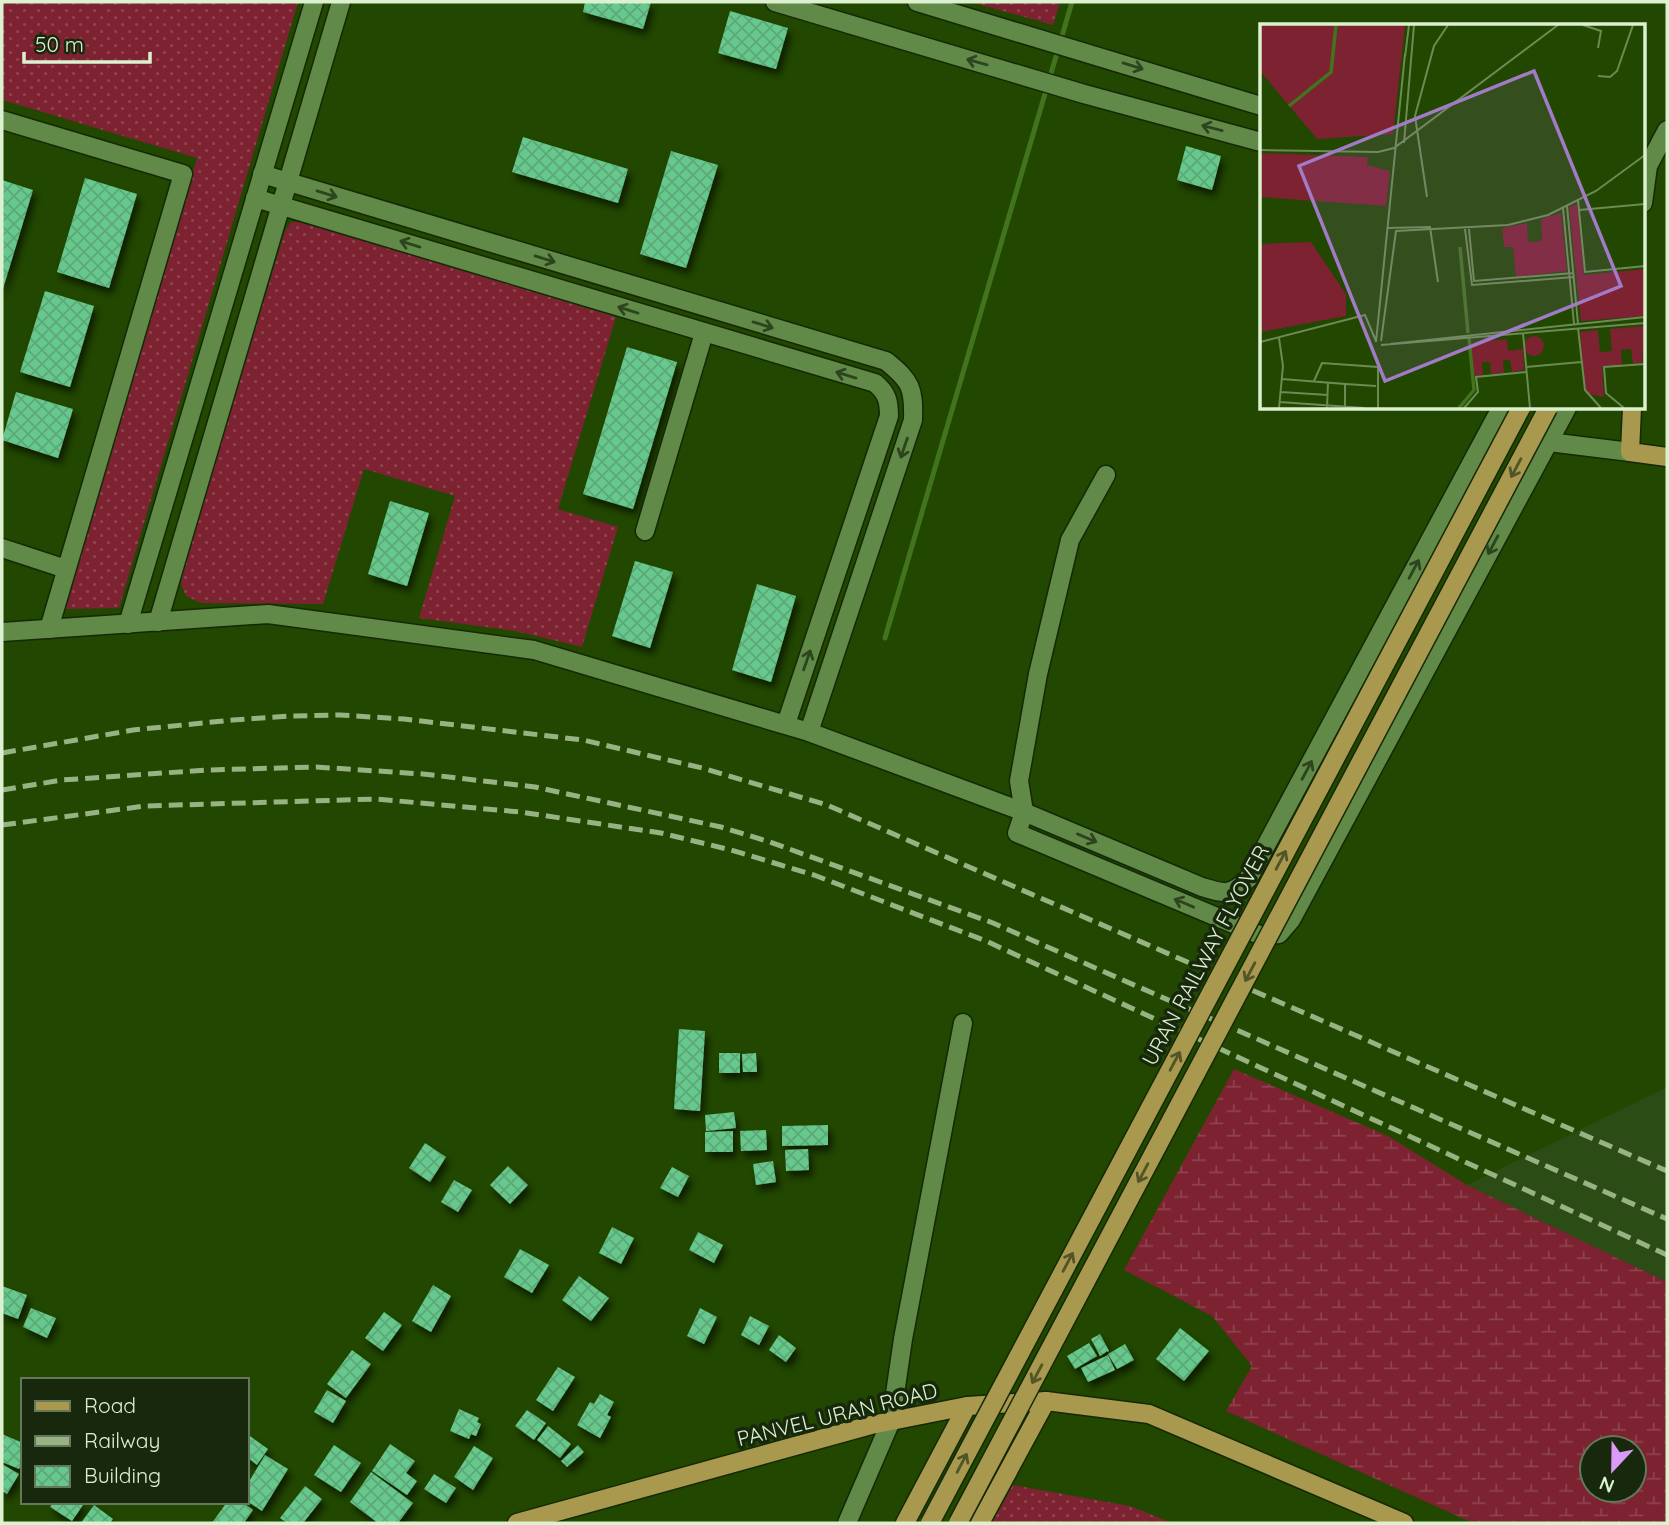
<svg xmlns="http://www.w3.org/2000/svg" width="1669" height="1525" viewBox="0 0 1669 1525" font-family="Quicksand,sans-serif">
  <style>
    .built { fill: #2b4c15 }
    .grass { fill: url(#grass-dots) }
    .wetland { fill: url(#wetland-marsh); fill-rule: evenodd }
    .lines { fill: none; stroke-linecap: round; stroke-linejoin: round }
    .stream { stroke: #42741e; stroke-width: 5 }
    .building { fill: url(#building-cross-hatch); filter: url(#shadow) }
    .minor-casing { stroke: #152907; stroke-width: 21 }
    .major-casing { stroke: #152907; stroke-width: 21 }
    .minor { stroke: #618a49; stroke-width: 18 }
    .major { stroke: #a9994f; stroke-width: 18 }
    .rail { stroke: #97b383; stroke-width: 5; stroke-dasharray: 14 7; stroke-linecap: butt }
    .major-bridge-casing { stroke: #152907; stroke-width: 21; stroke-linecap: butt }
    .major-bridge { stroke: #a9994f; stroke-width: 18 }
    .oneway { stroke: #2d451f }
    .oneway2 { stroke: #515527 }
    .labels { text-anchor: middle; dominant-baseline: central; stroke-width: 7; stroke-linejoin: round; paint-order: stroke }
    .street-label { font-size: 21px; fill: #dbf1cf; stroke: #17280d }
    .inset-river { fill: none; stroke: #42741e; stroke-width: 3.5 }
    .inset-road { fill: none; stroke: #6b8b53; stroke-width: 2 }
    .view { fill: #a17bc5; fill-opacity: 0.15; stroke: #a17bc5; stroke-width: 3.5 }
    .inset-edge { fill: none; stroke: #dbf1cf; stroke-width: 3.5 }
  </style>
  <defs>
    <pattern id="grass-dots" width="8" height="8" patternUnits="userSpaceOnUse" patternTransform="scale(1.75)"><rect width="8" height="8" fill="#7c2231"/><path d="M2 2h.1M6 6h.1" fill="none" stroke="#8e434e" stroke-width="1.8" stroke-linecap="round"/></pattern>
    <pattern id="wetland-marsh" width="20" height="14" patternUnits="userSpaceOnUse" patternTransform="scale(1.75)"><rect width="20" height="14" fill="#7c2231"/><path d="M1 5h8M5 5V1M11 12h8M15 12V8" fill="none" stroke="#8e434e"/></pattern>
    <pattern id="building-cross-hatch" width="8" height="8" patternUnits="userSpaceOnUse" patternTransform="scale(1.75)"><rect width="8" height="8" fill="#66c88c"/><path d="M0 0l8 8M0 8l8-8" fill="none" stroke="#5da878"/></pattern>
    <filter id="shadow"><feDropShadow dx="3.5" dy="6" stdDeviation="3.5" flood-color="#0009"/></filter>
  </defs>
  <rect width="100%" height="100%" fill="#214700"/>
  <polygon class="built" points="1667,1087 1667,1282 1467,1185"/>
  <g class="grass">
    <polygon points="2,2 298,2 119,608 63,609 197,158 2,100"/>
    <polygon points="971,2 1060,2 1053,25"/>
    <polygon points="291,222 303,222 616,317 558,509 618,527 582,647 515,631 419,618 455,496 364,469 323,604 201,603 186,596 181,584 183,569 285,231"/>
    <polygon points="1013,1485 1130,1506 1172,1523 992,1523"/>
  </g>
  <path class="wetland" d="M 1234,1069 L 1388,1136 L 1467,1185 L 1667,1282 L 1667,1523 L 1473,1523 L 1226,1411 L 1252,1366 L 1212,1316 L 1124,1270 ZM 1592,1448 L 1634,1448 L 1634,1490 L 1592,1490 Z"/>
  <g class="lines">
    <polyline class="stream" points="885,638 1072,2"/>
  </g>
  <g class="building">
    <polygon points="585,2 651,2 643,29 583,12"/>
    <polygon points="730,11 788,28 776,69 718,53"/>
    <polygon points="523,137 628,169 618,203 512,172"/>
    <polygon points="1186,146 1221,156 1212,190 1177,180"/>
    <polygon points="671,151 718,165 686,268 640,254"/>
    <polygon points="85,178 137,194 109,288 57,272"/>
    <polygon points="2,180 33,190 2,292"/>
    <polygon points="45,291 94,306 70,387 20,372"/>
    <polygon points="627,347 677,362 633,509 583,494"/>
    <polygon points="16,392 73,409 58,458 2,440"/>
    <polygon points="390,501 429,513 407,586 368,574"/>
    <polygon points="635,561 673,572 650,648 612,636"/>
    <polygon points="757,584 796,596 771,682 732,670"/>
    <polygon points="679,1029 705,1031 700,1111 674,1109"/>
    <rect x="719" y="1053" width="21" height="20"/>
    <polygon points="756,1053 757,1072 743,1072 742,1054"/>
    <polygon points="734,1112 736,1128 706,1131 705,1115"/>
    <polygon points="828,1125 828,1145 782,1146 782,1126"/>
    <polygon points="766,1130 767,1150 741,1151 740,1131"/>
    <polygon points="733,1131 733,1152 705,1152 705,1132"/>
    <polygon points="425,1143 446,1157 430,1182 409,1168"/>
    <polygon points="808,1149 809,1170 786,1171 785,1150"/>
    <polygon points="773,1161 776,1182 756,1185 753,1164"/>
    <polygon points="508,1166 528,1185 510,1204 490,1185"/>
    <polygon points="672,1167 689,1176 678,1197 660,1188"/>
    <polygon points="454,1180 472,1190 458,1212 441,1202"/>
    <polygon points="612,1227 634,1238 621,1264 599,1253"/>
    <polygon points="698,1232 723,1245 714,1263 689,1250"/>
    <polygon points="520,1249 549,1265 532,1293 504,1277"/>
    <polygon points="579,1276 609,1298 591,1321 562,1300"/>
    <polygon points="433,1285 451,1296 431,1332 412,1321"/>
    <polygon points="2,1286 27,1295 18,1319 2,1313"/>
    <polygon points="31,1308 56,1318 47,1338 23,1327"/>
    <polygon points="700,1308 717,1317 704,1344 687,1336"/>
    <polygon points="384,1312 402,1325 383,1351 365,1338"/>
    <polygon points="750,1316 769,1326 759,1345 741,1335"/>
    <polygon points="1180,1328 1209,1351 1184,1381 1156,1359"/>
    <polygon points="1100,1334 1109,1351 1107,1352 1106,1350 1106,1352 1100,1356 1091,1339"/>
    <polygon points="779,1335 796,1348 786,1362 769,1350"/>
    <polygon points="1089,1343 1097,1356 1075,1369 1067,1356"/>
    <polygon points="1125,1344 1134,1360 1117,1369 1108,1354"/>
    <polygon points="352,1350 371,1364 346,1398 327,1384"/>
    <polygon points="1108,1355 1115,1370 1088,1382 1081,1368"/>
    <polygon points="558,1367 575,1377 553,1411 536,1400"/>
    <polygon points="327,1390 346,1401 333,1423 314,1412"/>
    <polygon points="600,1394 614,1402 607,1415 611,1417 600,1438 577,1425 590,1402 594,1404"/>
    <polygon points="459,1409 479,1418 477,1422 481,1424 476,1436 471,1434 469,1439 450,1431"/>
    <polygon points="527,1410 546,1423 534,1440 515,1426"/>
    <polygon points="548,1426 571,1444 560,1458 537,1440"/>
    <polygon points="2,1434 23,1443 23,1459 19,1469 2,1462"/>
    <polygon points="247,1434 268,1449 257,1465 247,1457"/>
    <polygon points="390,1444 415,1461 406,1473 417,1481 407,1495 372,1471"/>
    <polygon points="334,1445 361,1463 341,1492 314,1475"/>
    <polygon points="578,1445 584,1452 567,1467 561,1461"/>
    <polygon points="474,1446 493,1458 473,1490 454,1477"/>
    <polygon points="265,1455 288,1469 262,1511 247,1501 247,1485"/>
    <polygon points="2,1464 19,1474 7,1494 2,1491"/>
    <polygon points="371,1472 413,1503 398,1523 378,1523 350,1502"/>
    <polygon points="434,1474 456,1488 446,1503 424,1489"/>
    <polygon points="305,1486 322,1499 303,1523 287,1523 280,1518"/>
    <polygon points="53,1502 79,1502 83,1505 72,1521 50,1507"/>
    <polygon points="227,1502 242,1502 253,1510 244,1523 212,1523"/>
    <polygon points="94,1505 113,1519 110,1523 81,1523"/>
  </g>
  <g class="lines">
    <g class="minor-casing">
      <g id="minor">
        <polyline points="775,2 1084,94 1261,142"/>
        <polyline points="917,2 1261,106"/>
        <polyline points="2,120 183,174 49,629"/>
        <path d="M 262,174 L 886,361 C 911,381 914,388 913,420 L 809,732"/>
        <path d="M 255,198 L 875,383 C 887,393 889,401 889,416 L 786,724"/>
        <polyline points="1643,203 1648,166 1667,130"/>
        <polyline points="1549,442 1630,452"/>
        <polyline points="1106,475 1070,540 1038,674 1019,781 1024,812 1017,833 1262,936 1279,934 1291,920 1567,408"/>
        <polyline points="645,531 704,333"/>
        <polyline points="2,548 66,569"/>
        <polyline points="158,622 341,2"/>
        <polyline points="128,624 314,2"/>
        <path d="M 2,632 L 268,614 L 534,650 L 809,732 L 1024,812 L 1202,887 C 1225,894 1230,896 1248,879 L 1501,408"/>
        <polyline points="847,1523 891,1421 903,1339 963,1023"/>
      </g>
    </g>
    <g class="major-casing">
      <g id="major">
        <polyline points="1632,408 1630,452 1667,457"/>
        <polyline points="517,1523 871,1425 967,1406 1046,1401 1149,1414 1404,1523"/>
        <polyline points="905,1523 967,1406"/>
        <polyline points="980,1523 1046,1401"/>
      </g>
    </g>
    <use href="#minor" class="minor"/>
    <use href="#major" class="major"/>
    <g class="rail">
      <polyline points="2,753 133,730 233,720 289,716 340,715 404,719 583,740 702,768 827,805 1667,1171"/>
      <polyline points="2,790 62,780 207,770 316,767 423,774 535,787 721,827 770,842 993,923 1667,1219"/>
      <polyline points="2,825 145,806 376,799 520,812 661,833 731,850 814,875 986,941 1667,1255"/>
    </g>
    <g class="major-bridge-casing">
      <g id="major-bridge">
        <polyline points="930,1523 1521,408"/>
        <polyline points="958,1523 1548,408"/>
      </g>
    </g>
    <use href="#major-bridge" class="major-bridge"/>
  </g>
  <defs><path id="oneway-shaft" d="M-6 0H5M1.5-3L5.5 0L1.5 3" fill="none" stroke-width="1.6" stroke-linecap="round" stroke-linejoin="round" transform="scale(1.75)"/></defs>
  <g class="oneway">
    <use href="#oneway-shaft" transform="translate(977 62) rotate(-164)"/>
    <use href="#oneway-shaft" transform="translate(1133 66) rotate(17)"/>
    <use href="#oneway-shaft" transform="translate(1212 128) rotate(-165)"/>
    <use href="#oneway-shaft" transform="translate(327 194) rotate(17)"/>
    <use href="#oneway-shaft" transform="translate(410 244) rotate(-163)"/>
    <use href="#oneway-shaft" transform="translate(545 259) rotate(17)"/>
    <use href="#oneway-shaft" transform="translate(628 310) rotate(-163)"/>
    <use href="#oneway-shaft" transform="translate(763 325) rotate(17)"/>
    <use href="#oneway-shaft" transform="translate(846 375) rotate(-163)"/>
    <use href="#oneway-shaft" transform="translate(904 448) rotate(109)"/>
    <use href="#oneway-shaft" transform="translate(1493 545) rotate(118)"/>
    <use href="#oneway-shaft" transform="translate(1414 569) rotate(-62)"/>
    <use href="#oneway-shaft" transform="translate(807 660) rotate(-71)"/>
    <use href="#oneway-shaft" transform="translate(1307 770) rotate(-62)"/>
    <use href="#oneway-shaft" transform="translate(1087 838) rotate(23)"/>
    <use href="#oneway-shaft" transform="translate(1184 903) rotate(-157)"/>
  </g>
  <g class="oneway2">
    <use href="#oneway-shaft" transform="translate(1516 468) rotate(118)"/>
    <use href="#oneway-shaft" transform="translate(1281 860) rotate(-62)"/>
    <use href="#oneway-shaft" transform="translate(1250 972) rotate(118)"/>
    <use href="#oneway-shaft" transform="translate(1175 1061) rotate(-62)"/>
    <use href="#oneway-shaft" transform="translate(1143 1173) rotate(118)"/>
    <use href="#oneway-shaft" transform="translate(1068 1262) rotate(-62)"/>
    <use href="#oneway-shaft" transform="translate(1037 1374) rotate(118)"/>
    <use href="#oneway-shaft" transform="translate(962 1463) rotate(-62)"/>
  </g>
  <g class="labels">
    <g class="street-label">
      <text transform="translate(1205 955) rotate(-62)">URAN RAILWAY FLYOVER</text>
      <text transform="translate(837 1414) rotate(-14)">PANVEL URAN ROAD</text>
    </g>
  </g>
  <g transform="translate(1260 24)">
    <rect width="385" height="385" fill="#214700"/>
    <path d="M 0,1 L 145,1 L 133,110 L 57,115 L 0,47 ZM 317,180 L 324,251 L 385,245 L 385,292 L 321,297 L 309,183 ZM 301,189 L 307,247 L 256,253 L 253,223 L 244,223 L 242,204 L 267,199 L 268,218 L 282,217 L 281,195 ZM 385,302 L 382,339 L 373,340 L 371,325 L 361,326 L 362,341 L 342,343 L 344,373 L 329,370 L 325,365 L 320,308 L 338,306 L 340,328 L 352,327 L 350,305 ZM264 322a10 10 0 1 1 20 0a10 10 0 1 1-20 0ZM 247,315 L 248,327 L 263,325 L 264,346 L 252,348 L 250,336 L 243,336 L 244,349 L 231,350 L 230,338 L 222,338 L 223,351 L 214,352 L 211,319 Z" fill="#7c2231"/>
    <path d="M 2,129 L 108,133 L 107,141 L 130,147 L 126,182 L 0,173 ZM 51,218 L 86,270 L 86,292 L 0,308 L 0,220 Z" fill="#7c2231"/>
    <path class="inset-river" d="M 29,82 L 71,48 L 76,1M 200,223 L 208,309M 199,384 L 214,366 L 209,314"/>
    <path class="inset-road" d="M 323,1 L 341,7 L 338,24M 145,33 L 149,1M 338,52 L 350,53 L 357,47 L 373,1M 144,119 L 154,1M 0,126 L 118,128 L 134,124 L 298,1M 167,173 L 155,92 L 174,22 L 188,1M 318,176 L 325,248 L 385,242M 307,182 L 318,300M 303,184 L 314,300M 319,186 L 385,180M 127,204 L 170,203 L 178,258M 205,205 L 212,261 L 314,253M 209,205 L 214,257 L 314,249M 318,304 L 325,366 L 341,384M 263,309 L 270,384M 19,314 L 23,342 L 19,384M 121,317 L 136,207 L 248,201 L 288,191 L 336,167 L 385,131M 0,318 L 105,291 L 116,317M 116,318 L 145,30M 130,320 L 385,293M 121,321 L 385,299M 266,343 L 321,338M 22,355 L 85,360 L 85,384M 54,357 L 62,339 L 118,343 L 118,384M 86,360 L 116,362M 21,368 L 68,371M 20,378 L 104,384M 67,384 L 68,358M 204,384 L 218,368 L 216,353 L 266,348M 364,384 L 346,369 L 344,343 L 385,340"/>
    <path class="view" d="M 274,47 L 361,262 L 125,357 L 39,142 Z"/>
    <rect width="385" height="385" class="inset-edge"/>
  </g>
  <rect width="1669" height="1525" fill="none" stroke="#dbf1cf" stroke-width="7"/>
  <rect x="21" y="1378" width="228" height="126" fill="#17280d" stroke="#65785b" stroke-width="2"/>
  <rect x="35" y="1401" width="35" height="10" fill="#a9994f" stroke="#65785b" stroke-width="2"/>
  <text x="84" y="1413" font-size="21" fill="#dbf1cf">Road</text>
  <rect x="35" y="1436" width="35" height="10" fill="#97b383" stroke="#65785b" stroke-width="2"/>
  <text x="84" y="1448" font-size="21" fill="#dbf1cf">Railway</text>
  <rect x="35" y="1466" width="35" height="21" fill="url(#building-cross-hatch)" stroke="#65785b" stroke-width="2"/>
  <text x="84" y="1483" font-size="21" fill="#dbf1cf">Building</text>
  <g transform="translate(1613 1469) rotate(202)"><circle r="33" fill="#17280d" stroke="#65785b" stroke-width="2"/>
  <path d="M0-5L12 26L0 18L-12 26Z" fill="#da9af6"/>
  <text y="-10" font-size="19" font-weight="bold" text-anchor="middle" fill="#dbf1cf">N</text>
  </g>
  <path d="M24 52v10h126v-10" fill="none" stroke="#dbf1cf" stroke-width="3.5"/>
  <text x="35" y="52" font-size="21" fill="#dbf1cf" stroke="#17280d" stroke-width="5" paint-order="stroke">50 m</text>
</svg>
